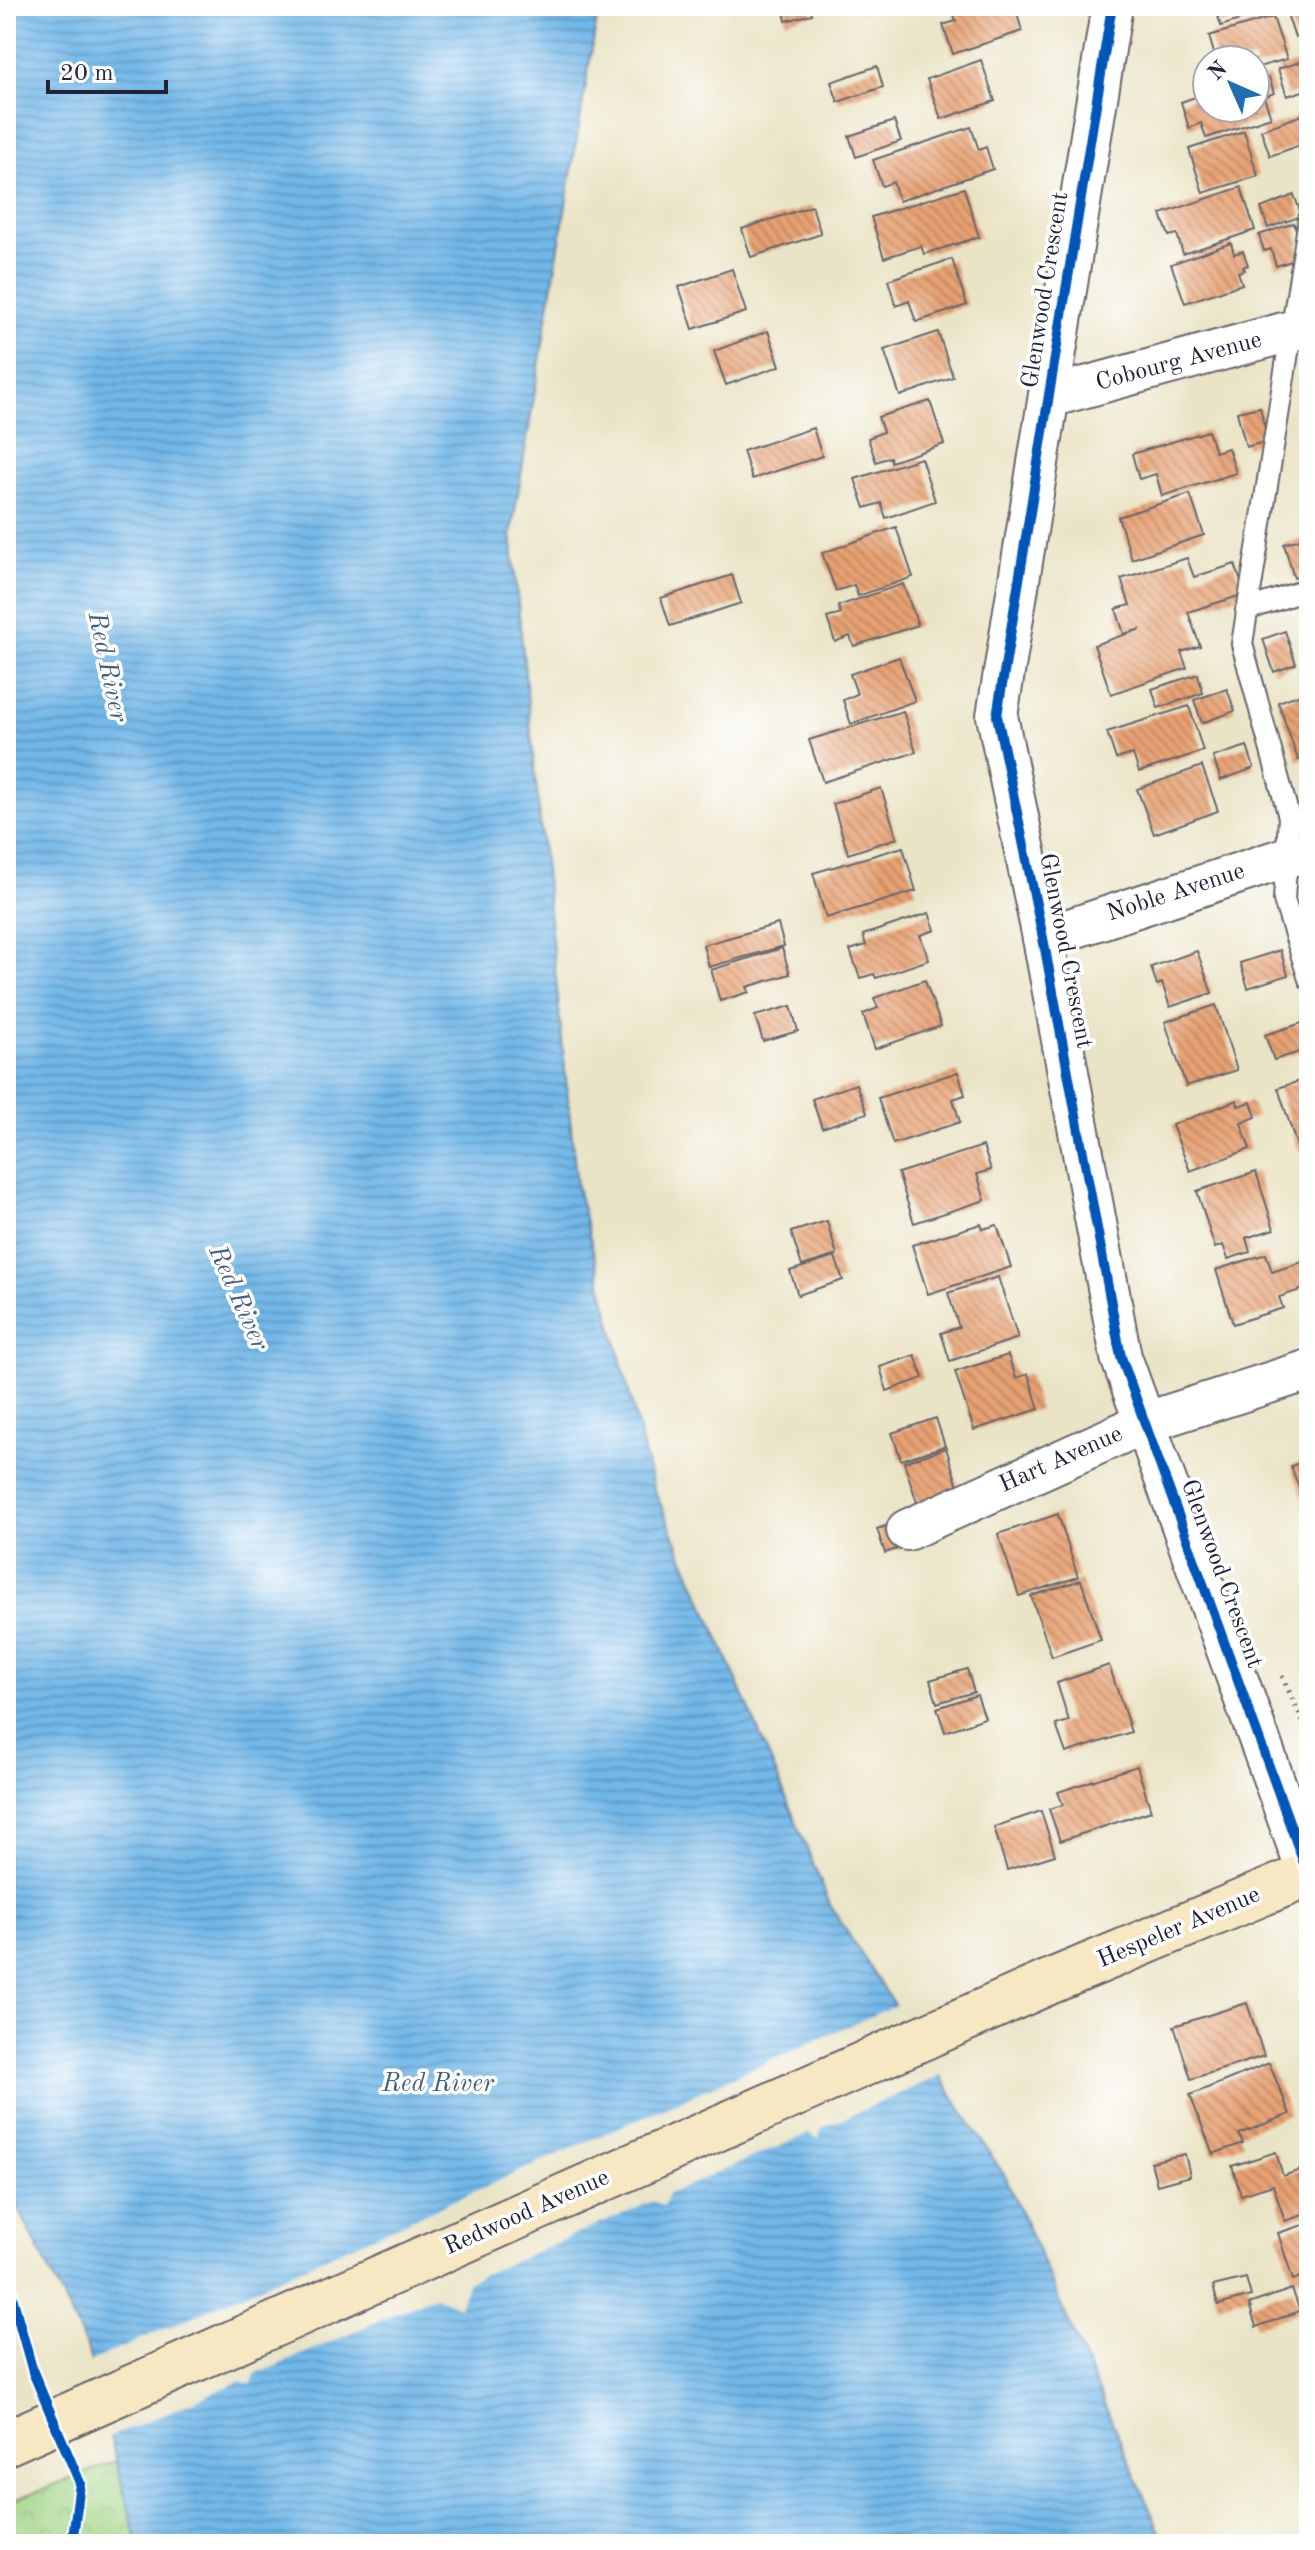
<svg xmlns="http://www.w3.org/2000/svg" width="1315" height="2550" viewBox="0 0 1315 2550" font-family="'Old Standard TT',serif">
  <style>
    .park { fill: url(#park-crowns); stroke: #627b60; stroke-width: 2 }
    .water { fill: url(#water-rules); stroke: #4a6c92; stroke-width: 2 }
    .pier { fill: #eae4c6 }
    .building { fill: url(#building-back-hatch) }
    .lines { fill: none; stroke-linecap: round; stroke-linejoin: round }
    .lane-casing { stroke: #68666c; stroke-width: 24 }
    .street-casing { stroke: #68666c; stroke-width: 44 }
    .secondary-casing { stroke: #68666c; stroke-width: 48 }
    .path { stroke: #68666c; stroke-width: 5; stroke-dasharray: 2 6; stroke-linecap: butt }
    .lane { stroke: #fff; stroke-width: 20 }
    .street { stroke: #fff; stroke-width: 40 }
    .secondary { stroke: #f7e8c3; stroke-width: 44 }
    .cycleway-casing { stroke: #fff; stroke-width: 15 }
    .cycleway { stroke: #0057b8; stroke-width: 10 }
    .labels { text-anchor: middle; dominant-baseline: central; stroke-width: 7; stroke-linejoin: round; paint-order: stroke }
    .street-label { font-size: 24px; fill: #22223b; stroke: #fff }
    .water-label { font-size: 26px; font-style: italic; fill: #425e80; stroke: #fff }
  </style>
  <defs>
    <pattern id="park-crowns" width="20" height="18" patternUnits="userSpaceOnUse" patternTransform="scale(2)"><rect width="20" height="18" fill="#a2d484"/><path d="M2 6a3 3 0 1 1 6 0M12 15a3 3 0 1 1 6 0" fill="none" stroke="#8bb673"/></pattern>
    <pattern id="water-rules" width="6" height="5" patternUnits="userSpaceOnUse" patternTransform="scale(2)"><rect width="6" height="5" fill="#71b7e8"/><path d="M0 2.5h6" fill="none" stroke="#5c94bd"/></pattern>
    <pattern id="building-back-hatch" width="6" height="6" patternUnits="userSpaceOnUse" patternTransform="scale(2)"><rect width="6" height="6" fill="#e7a172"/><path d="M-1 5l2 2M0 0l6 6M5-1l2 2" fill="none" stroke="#bb835f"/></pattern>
  </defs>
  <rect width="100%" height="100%" fill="#fff"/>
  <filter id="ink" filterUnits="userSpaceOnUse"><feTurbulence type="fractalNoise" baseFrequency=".0125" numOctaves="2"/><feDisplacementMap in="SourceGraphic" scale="16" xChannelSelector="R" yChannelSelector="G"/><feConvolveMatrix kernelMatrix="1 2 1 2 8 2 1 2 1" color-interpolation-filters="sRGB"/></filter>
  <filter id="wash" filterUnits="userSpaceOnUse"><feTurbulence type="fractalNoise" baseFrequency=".006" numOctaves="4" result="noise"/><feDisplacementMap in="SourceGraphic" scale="32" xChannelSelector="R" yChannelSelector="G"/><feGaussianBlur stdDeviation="1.8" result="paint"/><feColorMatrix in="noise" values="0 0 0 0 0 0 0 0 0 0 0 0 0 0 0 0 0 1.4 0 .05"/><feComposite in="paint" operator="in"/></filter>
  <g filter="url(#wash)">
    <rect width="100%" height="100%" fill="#eae4c6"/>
    <polygon class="park" points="116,2461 138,2544 6,2544 6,2503"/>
    <polygon class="water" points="6,6 599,6 511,535 577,1187 653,1487 751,1713 831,1907 1006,2178 1165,2544 138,2544 87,2347 6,2183"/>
    <polygon class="pier" points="898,2004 944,2074 822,2128 819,2138 808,2134 668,2194 663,2206 653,2201 468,2281 459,2306 435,2296 255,2375 251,2385 240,2381 106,2439 87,2363"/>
    <g id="blocks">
      <g class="building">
        <polygon points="783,6 810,6 812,14 786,21"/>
        <polygon points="858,6 877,6 877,7 859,12"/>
        <polygon points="959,6 1015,6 1022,31 953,54 943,25 956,21 952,8"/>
        <polygon points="1215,6 1281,6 1281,7 1221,26"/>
        <polygon points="1309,6 1309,32 1295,37 1287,14"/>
        <polygon points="1273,17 1287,59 1255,68 1255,60 1216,60 1209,36"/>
        <polygon points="1309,59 1309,89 1287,96 1278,69"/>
        <polygon points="981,60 995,101 941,119 927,79"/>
        <polygon points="877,66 883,87 838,102 831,82"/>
        <polygon points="1255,72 1258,80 1269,77 1274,93 1264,97 1271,117 1206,138 1201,123 1189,128 1181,102 1207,93 1207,108 1255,108"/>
        <polygon points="1302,115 1309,133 1309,142 1270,156 1261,130"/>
        <polygon points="894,121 901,141 856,157 849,136"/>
        <polygon points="971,127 979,150 986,147 993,169 899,201 893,182 882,186 873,160"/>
        <polygon points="1244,131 1258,176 1203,193 1189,149"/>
        <polygon points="1241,187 1255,230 1183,254 1177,234 1169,236 1161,214"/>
        <polygon points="964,188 979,237 924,254 921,246 884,258 871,217"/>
        <polygon points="1294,195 1302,216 1268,228 1261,208"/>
        <polygon points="812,206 821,234 751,257 742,229"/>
        <polygon points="1294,223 1299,240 1298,259 1276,266 1271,249 1264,251 1259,235"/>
        <polygon points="1231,243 1234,254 1243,251 1248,265 1243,267 1245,270 1238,272 1242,284 1185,303 1171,264"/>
        <polygon points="952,259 967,305 916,322 909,301 896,306 888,280"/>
        <polygon points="732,269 746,312 693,329 679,287"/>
        <polygon points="768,331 780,366 726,385 714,351"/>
        <polygon points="938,332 953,377 900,396 884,350"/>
        <polygon points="930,401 944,444 891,462 890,457 876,462 868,438 883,432 878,417"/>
        <polygon points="1260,407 1268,441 1246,447 1237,412"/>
        <polygon points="813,428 822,456 752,479 743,451"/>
        <polygon points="1208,431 1215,452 1228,448 1236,473 1162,496 1156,474 1139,479 1132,454"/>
        <polygon points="921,458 935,501 886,518 881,503 865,508 855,479"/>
        <polygon points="1190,494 1204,535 1132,559 1118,517"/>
        <polygon points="896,527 913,577 858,596 854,585 836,591 822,553"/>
        <polygon points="1309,536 1309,573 1294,578 1284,544"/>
        <polygon points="1187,558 1194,577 1235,564 1245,594 1188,612 1200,646 1181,652 1187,668 1111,694 1094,645 1141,629 1124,634 1116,609 1130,605 1121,579"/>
        <polygon points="732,575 741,603 670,626 661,598"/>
        <polygon points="903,584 918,625 854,646 850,636 835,642 827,618 841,614 838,606"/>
        <polygon points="1285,631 1296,664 1274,672 1263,639"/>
        <polygon points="899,657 915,701 851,724 843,700 857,694 850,674"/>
        <polygon points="1198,674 1203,693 1158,708 1152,689"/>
        <polygon points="1227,689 1235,711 1202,723 1194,700"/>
        <polygon points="1309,691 1309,756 1298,760 1278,702"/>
        <polygon points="1189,706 1203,751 1139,772 1133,754 1116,759 1107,732"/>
        <polygon points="903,711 916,752 823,782 809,740"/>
        <polygon points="1247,746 1254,768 1221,780 1213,757"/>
        <polygon points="1202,766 1218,811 1154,834 1137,789"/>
        <polygon points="881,788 897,838 848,854 833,804"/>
        <polygon points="903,847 916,891 826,918 813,873"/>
        <polygon points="929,913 935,930 920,935 929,960 876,978 874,974 860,978 850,950 866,945 863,935"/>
        <polygon points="778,924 784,946 709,967 703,945"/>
        <polygon points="782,948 790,974 747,987 749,992 720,1001 711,970"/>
        <polygon points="1280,950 1288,975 1248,988 1240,963"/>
        <polygon points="1197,951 1212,993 1170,1007 1162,983 1157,985 1151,967"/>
        <polygon points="925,980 941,1026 875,1049 863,1014 878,1008 874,998"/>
        <polygon points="1216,1005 1237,1070 1186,1086 1165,1022"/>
        <polygon points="791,1006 798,1031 763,1041 755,1016"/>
        <polygon points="1305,1022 1309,1033 1309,1049 1274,1060 1265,1035"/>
        <polygon points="958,1072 965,1095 953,1099 960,1122 893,1144 878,1098"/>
        <polygon points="1309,1078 1309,1148 1299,1152 1278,1088"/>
        <polygon points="856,1084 867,1113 822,1128 812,1099"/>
        <polygon points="1237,1100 1238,1106 1251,1102 1256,1117 1241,1123 1250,1149 1190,1171 1172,1125"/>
        <polygon points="983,1146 991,1170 977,1174 985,1200 914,1223 898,1173"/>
        <polygon points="1256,1172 1274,1229 1246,1238 1250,1252 1228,1259 1223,1245 1215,1248 1197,1191"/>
        <polygon points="827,1221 837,1255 802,1266 791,1232"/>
        <polygon points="981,1224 983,1229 997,1225 1011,1267 928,1294 912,1245"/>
        <polygon points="1266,1254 1272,1272 1302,1262 1309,1287 1279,1297 1283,1308 1233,1324 1216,1270"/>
        <polygon points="835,1257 843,1280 798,1295 790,1271"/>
        <polygon points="998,1277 1018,1338 950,1361 941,1333 959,1327 948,1293"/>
        <polygon points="915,1355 923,1378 887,1391 880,1367"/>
        <polygon points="1008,1355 1016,1378 1028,1374 1039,1409 974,1430 955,1372"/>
        <polygon points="936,1418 945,1446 901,1460 892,1433"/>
        <polygon points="946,1448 962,1499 921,1515 904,1462"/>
        <polygon points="1309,1459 1309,1515 1291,1466"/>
        <polygon points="1058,1514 1078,1577 1019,1596 998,1534"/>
        <polygon points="904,1520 912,1544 885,1553 877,1529"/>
        <polygon points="1081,1580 1101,1640 1052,1657 1031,1596"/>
        <polygon points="1109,1665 1131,1732 1066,1753 1056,1725 1069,1721 1057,1683"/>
        <polygon points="967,1669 974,1692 937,1703 930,1680"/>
        <polygon points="977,1695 985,1718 945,1732 937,1708"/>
        <polygon points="1137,1766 1151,1811 1060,1841 1049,1809 1063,1805 1058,1792"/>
        <polygon points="1041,1811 1055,1855 1007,1870 994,1827"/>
        <polygon points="1247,2003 1264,2056 1191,2079 1174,2026"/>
        <polygon points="1269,2063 1290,2114 1239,2134 1243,2143 1213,2154 1190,2095"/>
        <polygon points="1276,2152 1283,2176 1309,2167 1309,2213 1285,2221 1273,2185 1241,2195 1232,2166"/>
        <polygon points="1185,2154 1190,2176 1157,2185 1151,2162"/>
        <polygon points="1309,2223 1309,2274 1293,2280 1278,2233"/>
        <polygon points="1246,2278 1251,2296 1218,2305 1213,2286"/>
        <polygon points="1292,2289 1300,2311 1256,2327 1249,2304"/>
      </g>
    </g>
  </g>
  <g filter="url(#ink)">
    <use href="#blocks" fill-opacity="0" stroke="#68666c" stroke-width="2"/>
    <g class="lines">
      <g class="lane-casing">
        <g id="lane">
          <polyline points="1309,219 1242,644 1289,817 1284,900 1309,979"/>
          <polyline points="1246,610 1309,589"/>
        </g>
      </g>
      <g class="street-casing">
        <g id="street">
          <polyline points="1112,6 997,716 1043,938 1121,1357 1309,1877"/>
          <polyline points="1049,397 1309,326"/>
          <polyline points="1043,938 1309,850"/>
          <polyline points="907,1530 1144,1423 1309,1370"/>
        </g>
      </g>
      <g class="secondary-casing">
        <polyline id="secondary" points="6,2443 1049,1982 1309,1874"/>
      </g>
      <polyline class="path" points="1282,1676 1309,1735"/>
      <use href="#lane" class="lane"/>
      <use href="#street" class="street"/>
      <use href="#secondary" class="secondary"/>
      <g class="cycleway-casing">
        <g id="cycleway">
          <polyline points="1112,6 997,716 1043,938 1121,1357 1309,1877"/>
          <polyline points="6,2275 33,2372 80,2483 72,2544"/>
        </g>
      </g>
      <use href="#cycleway" class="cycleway"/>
    </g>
  </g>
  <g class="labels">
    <g class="street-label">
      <text transform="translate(1046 290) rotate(-81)">Glenwood Crescent</text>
      <text transform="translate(1179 362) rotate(-15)">Cobourg Avenue</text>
      <text transform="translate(1176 893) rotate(-18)">Noble Avenue</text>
      <text transform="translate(1065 951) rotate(79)">Glenwood Crescent</text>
      <text transform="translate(1061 1460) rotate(-24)">Hart Avenue</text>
      <text transform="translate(1221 1574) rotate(70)">Glenwood Crescent</text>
      <text transform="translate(1179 1928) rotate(-23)">Hespeler Avenue</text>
      <text transform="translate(527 2213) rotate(-24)">Redwood Avenue</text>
    </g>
    <g class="water-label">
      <text transform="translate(107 667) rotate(78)">Red River</text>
      <text transform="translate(238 1298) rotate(66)">Red River</text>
      <text x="438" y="2084">Red River</text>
    </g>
  </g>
  <rect width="1315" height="2550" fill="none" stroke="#fff" stroke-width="32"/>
  <g transform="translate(1231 84) rotate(315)"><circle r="38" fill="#ffffff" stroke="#a7a7b1" stroke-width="2"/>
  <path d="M0-6L14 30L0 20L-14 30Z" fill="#1f6fb2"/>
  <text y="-12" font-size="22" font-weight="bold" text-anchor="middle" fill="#22223b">N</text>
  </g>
  <path d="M48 80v12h118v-12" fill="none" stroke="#22223b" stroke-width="4"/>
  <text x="60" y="80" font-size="24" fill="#22223b" stroke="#ffffff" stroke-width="6" paint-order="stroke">20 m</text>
</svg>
